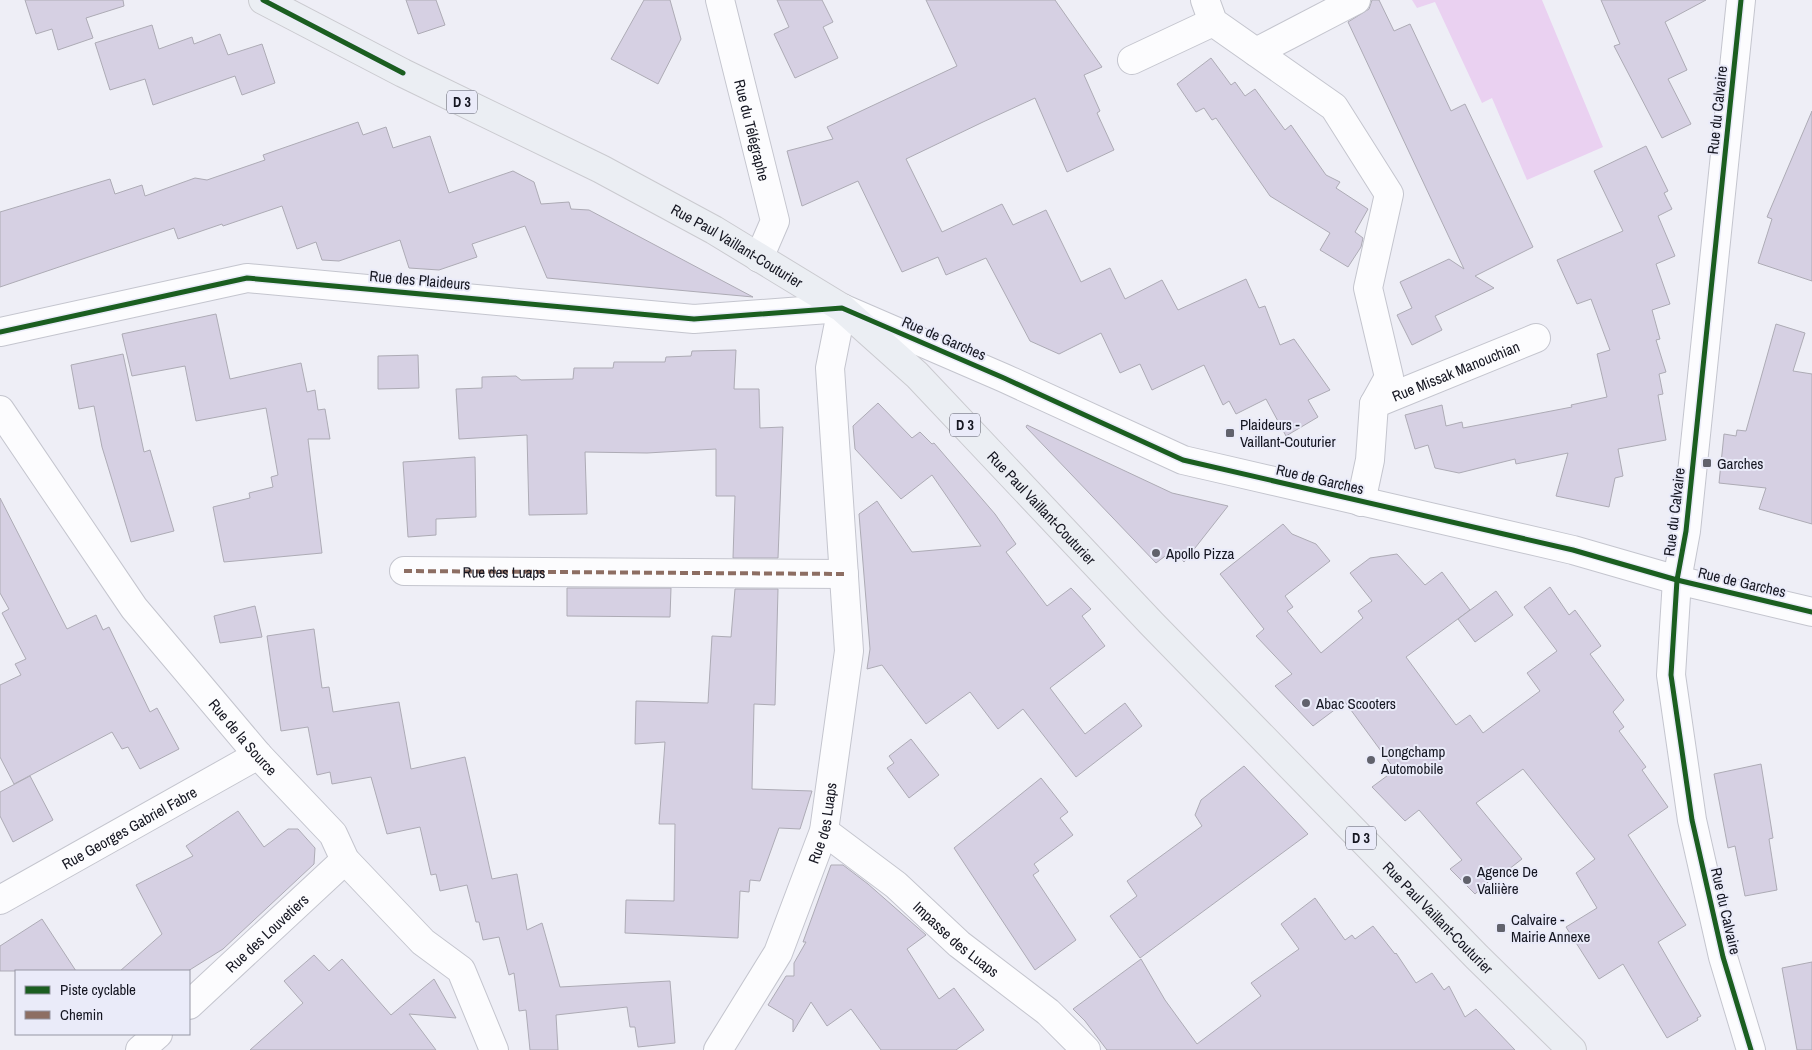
<svg xmlns="http://www.w3.org/2000/svg" width="1812" height="1050" viewBox="0 0 1812 1050" font-family="'Archivo Narrow',sans-serif">
  <style>
    .green { fill: #ead1f1 }
    .building { fill: #d6d0e3; stroke: #adabb5 }
    .lines { fill: none; stroke-linecap: round; stroke-linejoin: round }
    .street-casing { stroke: #c4c5ce; stroke-width: 30 }
    .primary-casing { stroke: #cacacf; stroke-width: 30 }
    .street { stroke: #fcfcfe; stroke-width: 28 }
    .primary { stroke: #ebeef3; stroke-width: 28 }
    .quiet { stroke: #8d6e63; stroke-width: 4; stroke-dasharray: 8 4; stroke-linecap: butt }
    .cycleway-casing { stroke: #eaebf9; stroke-width: 8 }
    .cycleway { stroke: #1b5e20; stroke-width: 5 }
    .poi-dot { fill: #61626c; stroke: #eaebf9; stroke-width: 2 }
    .labels { text-anchor: middle; dominant-baseline: central; stroke-width: 4; stroke-linejoin: round; paint-order: stroke }
    .shield { fill: #eaebf9; stroke: #555662; stroke-width: 1 }
    .shield-label { font-size: 14px; font-weight: bold; fill: #151621 }
    .street-label { font-size: 15px; fill: #151621; stroke: #eaebf9 }
    .poi-label { font-size: 15px; fill: #151621; stroke: #eaebf9; text-anchor: start }
  </style>
  <rect width="100%" height="100%" fill="#eeeef6"/>
  <polygon class="green" points="1412,0 1542,0 1603,147 1527,180 1492,98 1482,103 1435,2 1417,8"/>
  <g class="building">
    <polygon points="25,0 123,0 124,6 86,18 93,38 58,50 52,29 36,34"/>
    <polygon points="406,0 436,0 445,25 418,34"/>
    <polygon points="644,0 670,0 681,39 658,84 611,59"/>
    <polygon points="777,0 822,0 833,22 823,27 838,58 795,78 774,34 789,27"/>
    <polygon points="926,0 1055,0 1102,67 1084,75 1100,111 1097,113 1114,150 1067,172 1035,98 983,122 906,159 942,232 1002,204 1013,225 1046,210 1081,282 1110,268 1125,299 1162,280 1178,310 1246,279 1259,308 1265,306 1280,345 1294,339 1330,390 1308,400 1318,417 1286,436 1266,399 1236,414 1229,401 1223,405 1204,365 1152,390 1140,364 1120,373 1101,333 1059,354 1030,341 986,258 946,275 938,257 902,272 858,181 802,206 787,151 833,139 827,127 957,66"/>
    <polygon points="1372,0 1379,0 1394,31 1410,24 1451,111 1465,104 1533,247 1475,276 1494,288 1435,316 1442,330 1412,345 1397,315 1412,308 1400,282 1449,259 1464,269 1348,22 1369,9"/>
    <polygon points="1601,0 1706,0 1665,22 1687,70 1668,79 1691,124 1662,138 1614,46 1620,44"/>
    <polygon points="152,25 159,49 192,37 194,44 220,34 228,55 262,44 275,83 242,95 235,76 153,105 145,79 110,90 95,43"/>
    <polygon points="1211,58 1231,85 1235,82 1245,96 1255,89 1285,130 1291,125 1326,175 1340,182 1336,188 1368,209 1355,232 1363,238 1361,247 1348,267 1320,250 1330,233 1270,196 1216,118 1212,120 1204,108 1196,112 1177,84"/>
    <polygon points="1812,111 1812,281 1758,263 1772,219 1767,217"/>
    <polygon points="358,122 363,135 386,127 393,148 430,136 449,193 513,171 534,182 541,204 569,202 571,209 589,210 753,297 547,278 525,226 472,244 477,257 439,270 409,268 400,240 339,261 322,260 316,242 297,249 282,206 223,226 222,224 178,239 174,228 0,287 0,212 110,179 115,194 142,185 145,196 195,178 207,180 265,160 263,155"/>
    <polygon points="1646,146 1668,191 1664,193 1672,209 1658,216 1675,256 1656,264 1670,304 1652,310 1660,339 1656,340 1666,372 1659,374 1663,394 1658,395 1666,440 1618,449 1623,476 1615,478 1609,507 1556,496 1568,453 1516,464 1515,459 1459,473 1435,468 1428,445 1415,449 1405,415 1442,405 1446,426 1462,422 1463,428 1572,407 1571,405 1607,397 1597,354 1610,350 1591,299 1577,304 1557,260 1623,231 1594,171"/>
    <polygon points="216,314 230,379 301,363 307,392 315,390 318,410 325,409 330,439 308,439 322,553 224,562 213,507 250,498 249,493 273,487 271,477 278,475 266,408 196,421 185,366 132,376 122,334"/>
    <polygon points="1776,324 1805,333 1793,371 1812,374 1812,524 1759,509 1766,488 1719,483 1724,434 1736,436 1737,430 1746,431"/>
    <polygon points="736,350 734,389 759,389 760,428 783,427 778,558 733,558 735,496 716,496 716,449 647,453 585,452 587,514 529,515 527,435 459,439 456,389 482,388 482,377 516,376 521,380 573,379 574,368 613,368 614,362 665,362 666,357 691,356 692,351"/>
    <polygon points="123,354 144,452 150,450 174,531 131,542 102,447 94,406 79,409 71,365"/>
    <polygon points="418,355 419,388 378,389 378,356"/>
    <polygon points="878,403 912,438 920,432 932,444 934,443 995,514 1016,544 1006,552 1047,606 1071,588 1091,609 1082,616 1105,646 1050,688 1085,734 1125,703 1142,726 1076,777 1023,709 998,729 970,692 926,724 882,665 867,669 870,649 859,514 877,501 912,552 981,546 932,475 901,499 855,449 853,426"/>
    <polygon points="1027,425 1172,493 1228,506 1184,562 1173,550 1156,563 1026,427"/>
    <polygon points="475,457 476,517 436,519 436,535 408,537 403,462"/>
    <polygon points="0,498 67,629 96,615 103,630 109,627 150,712 157,708 179,749 140,769 128,747 122,749 112,732 14,784 0,757 0,685 21,675 15,664 26,659 2,613 9,609 0,593"/>
    <polygon points="1283,524 1292,534 1316,544 1330,561 1285,596 1293,607 1287,611 1321,653 1363,618 1358,611 1372,601 1350,573 1370,558 1397,554 1425,585 1442,572 1470,610 1406,657 1456,725 1470,715 1483,733 1540,691 1527,673 1557,651 1524,607 1550,587 1569,615 1575,610 1601,646 1590,654 1624,700 1613,712 1624,727 1619,731 1646,767 1642,770 1668,807 1628,835 1686,925 1658,942 1701,1016 1697,1018 1698,1020 1667,1038 1623,964 1599,979 1566,927 1597,908 1576,873 1595,859 1523,769 1476,803 1522,859 1500,876 1498,873 1475,894 1450,869 1462,860 1419,810 1405,821 1372,787 1395,770 1345,702 1313,726 1275,686 1292,674 1256,636 1264,629 1220,574"/>
    <polygon points="567,588 671,588 670,617 567,616"/>
    <polygon points="735,589 778,589 775,705 754,704 752,789 812,791 800,829 779,828 760,881 750,880 749,892 740,891 738,938 625,933 626,900 674,901 675,824 659,824 665,742 635,744 636,701 708,703 712,636 731,637"/>
    <polygon points="1496,591 1513,615 1475,642 1458,619"/>
    <polygon points="255,606 262,637 220,643 214,616"/>
    <polygon points="314,629 322,688 329,687 333,712 399,702 411,769 465,757 492,879 517,874 527,930 542,923 560,987 670,981 675,1043 638,1047 635,1027 630,1027 627,1007 556,1015 558,1050 530,1050 526,1010 519,1011 514,973 509,975 499,937 483,940 479,922 476,922 467,885 440,891 436,874 431,875 420,827 387,834 371,777 332,784 330,772 317,775 308,727 281,731 267,636"/>
    <polygon points="911,739 939,775 909,798 887,768 894,763 889,756"/>
    <polygon points="1761,764 1773,838 1769,839 1777,890 1745,896 1735,846 1728,848 1714,774"/>
    <polygon points="1244,766 1308,834 1140,958 1110,916 1137,896 1127,881 1202,826 1195,815 1201,800"/>
    <polygon points="30,776 53,820 13,842 0,816 0,792"/>
    <polygon points="1041,778 1068,812 1060,818 1073,835 1034,864 1039,871 1033,875 1076,940 1035,970 954,848"/>
    <polygon points="238,811 264,847 288,829 298,829 315,848 314,864 223,949 188,971 120,971 162,934 136,885 193,856 186,846"/>
    <polygon points="831,865 843,865 868,884 926,935 907,949 939,999 954,988 984,1030 956,1050 881,1050 851,1009 827,1026 811,1002 793,1032 793,1020 768,1005 786,976 794,976 794,963 806,942 803,942"/>
    <polygon points="1315,898 1345,940 1352,935 1355,939 1373,926 1395,954 1396,953 1416,983 1432,973 1444,990 1449,986 1465,1017 1476,1009 1515,1050 1107,1050 1085,1021 1073,1009 1141,959 1165,1000 1197,1044 1261,996 1251,983 1299,949 1281,924"/>
    <polygon points="42,919 76,971 0,971 0,946"/>
    <polygon points="314,955 329,971 342,959 391,1015 434,979 456,1018 409,1014 436,1050 250,1050 303,1003 284,981"/>
    <polygon points="1812,962 1812,1050 1797,1050 1782,968"/>
  </g>
  <g class="lines">
    <g class="street-casing">
      <g id="street">
        <path id="s1" d="M 720,0 L 775,221 L 759,258"/>
        <polyline points="1205,0 1213,22 1334,107 1389,194 1368,288 1389,377 1374,404 1370,460 1361,502"/>
        <polyline points="1741,0 1686,531 1677,580 1671,675 1692,820 1723,957 1751,1050"/>
        <polyline points="1256,52 1356,0"/>
        <polyline points="1132,60 1213,22"/>
        <polyline points="0,332 247,278 694,319 842,308 1004,378 1183,460 1573,550 1677,580 1812,612"/>
        <path id="s2" d="M 1374,404 L 1536,338"/>
        <path id="s3" d="M 0,410 L 134,608 L 258,755 L 333,834 L 345,860 L 423,942 L 461,970 L 494,1050"/>
        <polyline points="404,571 844,574"/>
        <path id="s4" d="M 824,831 L 896,885 L 959,944 L 1048,1012 L 1086,1050"/>
        <path id="s5" d="M 0,900 L 258,755"/>
        <path id="s6" d="M 189,1005 L 345,860"/>
        <polyline points="140,1050 158,1034"/>
        <path id="s7" d="M 718,1050 L 778,953 L 824,831 L 849,651 L 830,368 L 842,308"/>
      </g>
    </g>
    <g class="primary-casing">
      <g id="primary">
        <path id="s8" d="M 263,0 L 403,73 L 601,169 L 714,230 L 842,308 L 917,375 L 1152,624 L 1477,957 L 1572,1050"/>
      </g>
    </g>
    <use href="#street" class="street"/>
    <use href="#primary" class="primary"/>
    <path class="quiet" id="s9" d="M 404,571 L 844,574"/>
    <g class="cycleway-casing">
      <g id="cycleway">
        <polyline points="263,0 403,73"/>
        <polyline points="1741,0 1686,531 1677,580 1671,675 1692,820 1723,957 1751,1050"/>
        <polyline points="0,332 247,278 694,319 842,308 1004,378 1183,460 1573,550 1677,580 1812,612"/>
      </g>
    </g>
    <use href="#cycleway" class="cycleway"/>
  </g>
  <g class="poi-dot">
    <rect x="1225" y="428" width="10" height="10" rx="2.5"/>
    <rect x="1702" y="458" width="10" height="10" rx="2.5"/>
    <circle cx="1156" cy="553" r="5"/>
    <circle cx="1306" cy="703" r="5"/>
    <circle cx="1371" cy="760" r="5"/>
    <circle cx="1467" cy="880" r="5"/>
    <rect x="1496" y="923" width="10" height="10" rx="2.5"/>
  </g>
  <g class="labels">
    <g class="shield">
      <rect x="447" y="90.5" width="30" height="23" rx="4"/>
      <rect x="950" y="413.5" width="30" height="23" rx="4"/>
      <rect x="1346" y="826.5" width="30" height="23" rx="4"/>
    </g>
    <g class="shield-label">
      <text x="462" y="102">D 3</text>
      <text x="965" y="425">D 3</text>
      <text x="1361" y="838">D 3</text>
    </g>
    <g class="street-label">
      <text transform="translate(1717 110) rotate(-84)">Rue du Calvaire</text>
      <text stroke="none"><textPath href="#s1" startOffset="134">Rue du Télégraphe</textPath></text>
      <text stroke="none"><textPath href="#s8" startOffset="534">Rue Paul Vaillant-Couturier</textPath></text>
      <text transform="translate(420 280) rotate(5)">Rue des Plaideurs</text>
      <text transform="translate(944 338) rotate(23)">Rue de Garches</text>
      <text stroke="none"><textPath href="#s2" startOffset="88">Rue Missak Manouchian</textPath></text>
      <text transform="translate(1320 479) rotate(13)">Rue de Garches</text>
      <text stroke="none"><textPath href="#s8" startOffset="939">Rue Paul Vaillant-Couturier</textPath></text>
      <text transform="translate(1674 512) rotate(-83)">Rue du Calvaire</text>
      <text stroke="none"><textPath href="#s9" startOffset="100">Rue des Luaps</textPath></text>
      <text transform="translate(1742 582) rotate(13)">Rue de Garches</text>
      <text stroke="none"><textPath href="#s3" startOffset="408">Rue de la Source</textPath></text>
      <text stroke="none"><textPath href="#s7" startOffset="252">Rue des Luaps</textPath></text>
      <text stroke="none"><textPath href="#s5" startOffset="148">Rue Georges Gabriel Fabre</textPath></text>
      <text transform="translate(1726 911) rotate(77)">Rue du Calvaire</text>
      <text stroke="none"><textPath href="#s8" startOffset="1509">Rue Paul Vaillant-Couturier</textPath></text>
      <text stroke="none"><textPath href="#s6" startOffset="106">Rue des Louvetiers</textPath></text>
      <text stroke="none"><textPath href="#s4" startOffset="171">Impasse des Luaps</textPath></text>
    </g>
    <g class="poi-label">
      <text x="1240" y="424">Plaideurs -<tspan x="1240" dy="17">Vaillant-Couturier</tspan></text>
      <text x="1717" y="463">Garches</text>
      <text x="1166" y="553">Apollo Pizza</text>
      <text x="1316" y="703">Abac Scooters</text>
      <text x="1381" y="751">Longchamp<tspan x="1381" dy="17">Automobile</tspan></text>
      <text x="1477" y="871">Agence De<tspan x="1477" dy="17">Valiière</tspan></text>
      <text x="1511" y="919">Calvaire -<tspan x="1511" dy="17">Mairie Annexe</tspan></text>
    </g>
  </g>
  <rect x="15" y="970" width="175" height="65" fill="#eaebf9" stroke="#9596a3"/>
  <rect x="25" y="986" width="25" height="8" fill="#1b5e20" stroke="#9596a3"/>
  <text x="60" y="995" font-size="15" fill="#151621">Piste cyclable</text>
  <rect x="25" y="1011" width="25" height="8" fill="#8d6e63" stroke="#9596a3"/>
  <text x="60" y="1020" font-size="15" fill="#151621">Chemin</text>
</svg>
